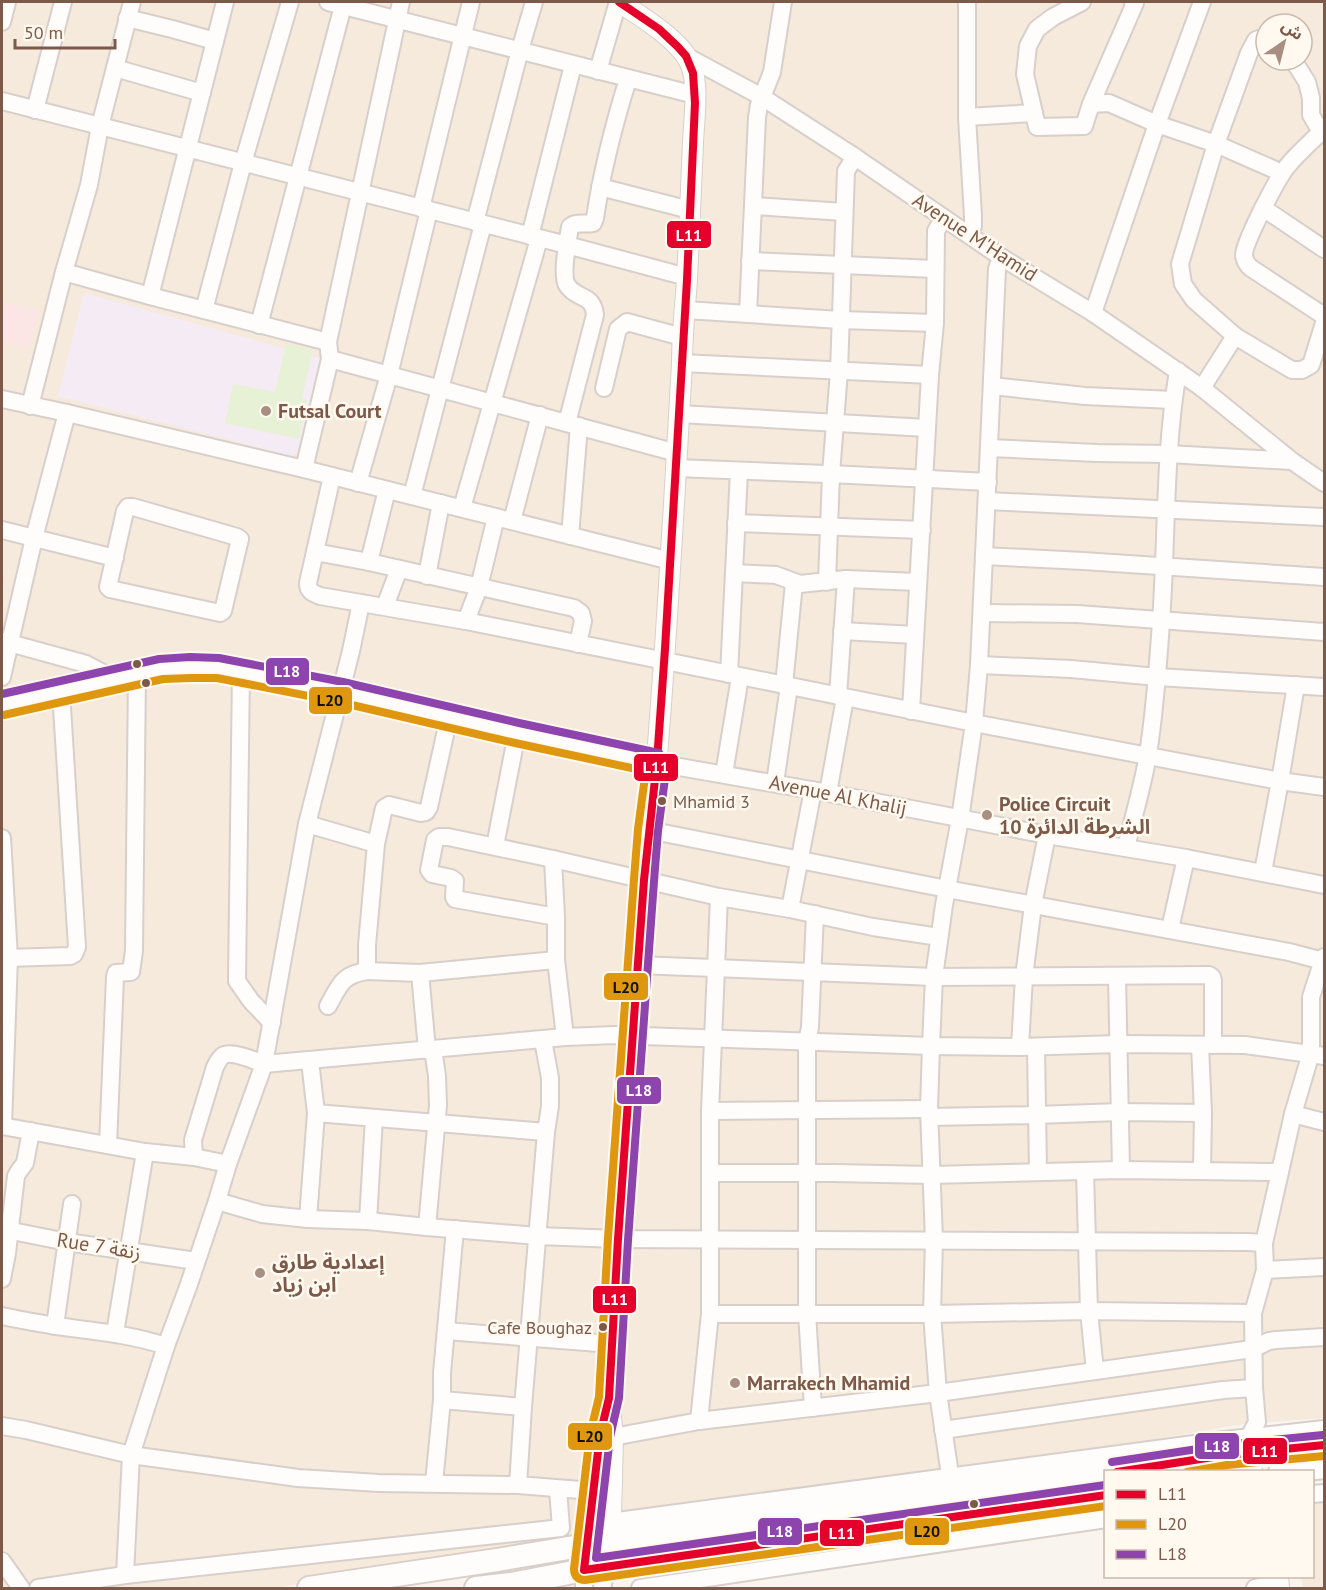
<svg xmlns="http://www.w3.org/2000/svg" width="1326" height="1590" viewBox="0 0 1326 1590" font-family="'PT Sans','Noto Sans Arabic',sans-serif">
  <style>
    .residential { fill: #f6eadd; fill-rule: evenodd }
    .education { fill: #f5ebf5 }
    .medical { fill: #fce5e5 }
    .green { fill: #e6f1d6 }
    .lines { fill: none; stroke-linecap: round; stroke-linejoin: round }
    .minor-casing { stroke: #d8cfca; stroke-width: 20 }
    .tertiary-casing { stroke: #d8cfca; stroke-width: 22 }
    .secondary-casing { stroke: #d9cfc8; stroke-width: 26 }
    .minor { stroke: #fefdfc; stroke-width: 16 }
    .tertiary { stroke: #fefdfc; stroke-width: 20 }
    .secondary { stroke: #fefdfc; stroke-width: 22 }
    .bus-1-casing { stroke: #fff9f0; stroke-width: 12 }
    .bus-2-casing { stroke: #fff9f0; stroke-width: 12 }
    .bus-3-casing { stroke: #fff9f0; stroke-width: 12 }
    .bus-1 { stroke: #e4002b; stroke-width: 8 }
    .bus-2 { stroke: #de970e; stroke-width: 8 }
    .bus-3 { stroke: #8e44ad; stroke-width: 8 }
    .poi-dot { fill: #a88f82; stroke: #fff9f0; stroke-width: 2 }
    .bus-dot { fill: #7c5948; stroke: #fff9f0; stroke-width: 2 }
    .labels { text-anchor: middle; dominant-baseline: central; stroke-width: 5; stroke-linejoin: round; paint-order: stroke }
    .bus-label { font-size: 18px; fill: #7c5948; stroke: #fff9f0; text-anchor: start }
    .street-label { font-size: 20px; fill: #7c5948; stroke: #fff9f0 }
    .poi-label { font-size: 20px; font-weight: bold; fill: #7c5948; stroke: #fff9f0; text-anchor: start }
    .line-badge { stroke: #fff9f0; stroke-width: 2 }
    .badge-label { font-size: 16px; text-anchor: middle; font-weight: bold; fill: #fff }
    .pale-badge-label { font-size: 16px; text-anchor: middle; font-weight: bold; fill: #111 }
  </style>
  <rect width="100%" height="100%" fill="#f9f4ed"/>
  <g class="residential">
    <path d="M 2,2 L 1324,2 L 1324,1418 L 1244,1424 L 276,1588 L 2,1588 ZM 1266,24 L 1302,24 L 1302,60 L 1266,60 Z"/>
    <polygon points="1324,1494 1324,1588 1303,1588 1301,1577 1312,1576 1313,1495"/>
  </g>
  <polygon class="education" points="84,293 326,360 304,449 292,456 58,396"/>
  <polygon class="medical" points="2,302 38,311 29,349 2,342"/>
  <polygon class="green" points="286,344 313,350 302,398 307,400 299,439 225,423 233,384 275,392"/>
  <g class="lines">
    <g class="minor-casing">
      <g id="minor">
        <polyline points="328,2 695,95"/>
        <polyline points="967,2 967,117 973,216 973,226 969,234"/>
        <polyline points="1133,2 1135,3 1091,104 1109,103 1157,124 1216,144 1282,173"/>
        <polyline points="127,18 172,29 215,41"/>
        <polyline points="2,22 7,2"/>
        <polyline points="1266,37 1256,40 1249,53 1216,144 1180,264 1183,284 1194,300 1235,336 1292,370 1302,370 1311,365 1324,323"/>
        <polyline points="686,56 762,97 855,157 1001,257 1093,313 1202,388 1292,461 1324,483"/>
        <path d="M 1293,60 L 1307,82 L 1311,98 L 1311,115 L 1321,132 C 1308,145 1293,157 1283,172 C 1275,184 1243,244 1244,256 C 1245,261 1247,265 1251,268 L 1324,316"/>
        <polyline points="115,68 202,93"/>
        <polyline points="598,71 618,2"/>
        <polyline points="2,101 567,245 687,277"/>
        <polyline points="35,110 63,2"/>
        <polyline points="1034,113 1037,127 1084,126 1091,104"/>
        <polyline points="967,117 1034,113 1025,74 1028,46 1037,29 1053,17 1082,2"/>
        <polyline points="600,187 690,210"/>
        <polyline points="753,206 844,212"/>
        <polyline points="421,208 471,2"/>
        <polyline points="1263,208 1324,249"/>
        <polyline points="475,222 520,50 534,2"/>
        <polyline points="530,236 573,65"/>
        <polyline points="750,261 935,269"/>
        <polyline points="64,272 150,296 328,342"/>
        <polyline points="150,296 225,2"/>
        <polyline points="204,310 243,163 290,2"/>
        <polyline points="685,310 840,320 935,323"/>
        <polyline points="1093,313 1157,124 1202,2"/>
        <polyline points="748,314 757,117 759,105 772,72 783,2"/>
        <polyline points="259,325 344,2"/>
        <polyline points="330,359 677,453"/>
        <polyline points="682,363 930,375"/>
        <polyline points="992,386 1085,396 1173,400"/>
        <polyline points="604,388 618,329 627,322 682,337"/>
        <polyline points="1202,388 1235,336"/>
        <polyline points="2,399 67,413 304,469 671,561"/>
        <polyline points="30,406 64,272 89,185 100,126 132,2"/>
        <polyline points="679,414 927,428"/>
        <path d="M 567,423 L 595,315 C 593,293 576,300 567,285 C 561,275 568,239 570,227 C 576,221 585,225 593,223 L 595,218 C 602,171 614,124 628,79"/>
        <polyline points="989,448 1097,453 1168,454 1292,461"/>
        <polyline points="676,468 851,475 988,482"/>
        <polyline points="304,469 330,359 328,342 401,2"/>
        <path d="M 332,476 L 308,583 C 308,592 313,593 320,596 L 466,621 L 974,723 L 1280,781 L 1324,787"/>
        <polyline points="358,483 389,375 429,210"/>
        <polyline points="412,496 483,224"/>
        <polyline points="987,501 1324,517"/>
        <polygon points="128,507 133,507 237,537 240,539 223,611 220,613 110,589 108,587 125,511"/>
        <polyline points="462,508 539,239"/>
        <polyline points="512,521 540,415"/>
        <polyline points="736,523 922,530"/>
        <polyline points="2,530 115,558"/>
        <polyline points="570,536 579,426"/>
        <polyline points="315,552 369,562 574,608 581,613 583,621 578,644"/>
        <polyline points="984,556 1083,561 1324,577"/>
        <polyline points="369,562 387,490"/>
        <polyline points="734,573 776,575 800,584 846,579 918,582"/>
        <polyline points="427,576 441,503"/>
        <polyline points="827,582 831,474 839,371 846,171 855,157"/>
        <polyline points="385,606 399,569"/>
        <polyline points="982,613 1077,614 1324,632"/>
        <polyline points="466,621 479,587 496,517"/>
        <polyline points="842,631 915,635"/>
        <polyline points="2,641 86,664 109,676 110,680"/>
        <polyline points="979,665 1071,669 1157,677 1324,687"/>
        <polyline points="241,671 237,981 251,1001 272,1023"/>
        <polyline points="729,674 739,471"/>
        <polyline points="2,677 34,538 67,413"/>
        <polyline points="784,685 794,583"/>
        <polyline points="838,696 846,579"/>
        <polyline points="2,705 161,669 191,667 218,668 341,692 517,733 657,763 828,793 1047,835 1186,858 1324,885"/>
        <polyline points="911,711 930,375 935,323 936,231 944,218"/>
        <polyline points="724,774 740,677"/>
        <polyline points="775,783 789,686"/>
        <polyline points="828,793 845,698"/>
        <path d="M 307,824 L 376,844 L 367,945 L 367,971 C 341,975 340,985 328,1006"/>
        <polyline points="648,830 947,889 1289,952 1323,961"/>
        <polyline points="2,838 9,958 3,1126"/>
        <polyline points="376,844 384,808 389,805 421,813 426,812 429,807 449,717"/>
        <polyline points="495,846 517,733"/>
        <path d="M 1126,848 C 1133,817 1143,786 1148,754 C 1155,711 1158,666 1161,622 C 1167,538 1164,454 1178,371"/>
        <polyline points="553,859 556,917 556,960 565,1037"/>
        <polyline points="1263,872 1280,781 1296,685"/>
        <polyline points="790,909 813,790"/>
        <polyline points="556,917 455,899 454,897 455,881 451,878 432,874 429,870 435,840 439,837 448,837 553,859 719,897 790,909 873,927 939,937"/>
        <polyline points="1170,929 1186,858"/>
        <polyline points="9,958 70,956 74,954 77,947 61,691"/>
        <polyline points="638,965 934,977 1209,975 1212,977 1213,981 1213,1045"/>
        <polyline points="367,971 420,973 556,960"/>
        <polyline points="420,973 427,1050"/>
        <polyline points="1117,976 1121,1170"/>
        <polyline points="1200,1045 1203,1113 1202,1170"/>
        <polyline points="1020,1047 1024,977 1033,905 1047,835"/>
        <polyline points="1036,1047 1038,1171"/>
        <polyline points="710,1111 929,1109"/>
        <polyline points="316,1113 546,1132"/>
        <polyline points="1293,1114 1324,1122"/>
        <polyline points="930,1117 1036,1115 1120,1112 1203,1113"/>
        <polyline points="2,1126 145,1152 194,1157 228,1164"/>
        <polyline points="108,1145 115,977 116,973 131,972 134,951 137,674"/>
        <path d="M 194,1157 L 193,1140 L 215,1067 C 217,1063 220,1057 224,1055 C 232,1051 256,1061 264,1064 L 565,1037 L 615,1035 L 931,1046 L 1020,1047 L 1118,1044 L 1245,1045 L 1324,1056"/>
        <polyline points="1085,1172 1089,1311 1095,1371"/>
        <polyline points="710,1173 833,1173 932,1175 1121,1170 1280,1172"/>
        <polyline points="217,1201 262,1214 308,1219 368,1221 427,1227 538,1236 618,1239 1248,1242 1264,1243"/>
        <polyline points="308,1219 316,1113 310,1061"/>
        <polyline points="368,1221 374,1118"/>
        <polyline points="427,1227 438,1105 437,1076 433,1049"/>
        <polyline points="2,1229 67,1242 196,1261"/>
        <polyline points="1265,1270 1324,1267"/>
        <polyline points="2,1279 7,1253 16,1176 19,1171 25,1163 31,1131"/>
        <polyline points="710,1314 932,1314 1089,1311 1253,1313"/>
        <path d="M 2,1316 C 20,1320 38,1323 56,1326 C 93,1331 130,1334 166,1346"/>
        <polyline points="55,1326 72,1204"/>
        <polyline points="446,1331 611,1344"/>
        <polyline points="115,1333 145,1152"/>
        <polyline points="442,1400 523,1407"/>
        <polyline points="813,1408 807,1313 807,1042 810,1027 815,914"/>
        <polyline points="699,1421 710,1314 710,1111 719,897"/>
        <polyline points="2,1426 26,1430 131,1455 298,1478 379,1483 518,1485 593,1491"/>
        <polyline points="943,1430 1223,1390 1254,1388"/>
        <polyline points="613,1437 699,1421 938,1393 1252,1349 1269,1341 1276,1340 1324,1337"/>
        <polyline points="1249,1445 1249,1437 1257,1422 1254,1388 1253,1313 1265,1270 1264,1243 1293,1114 1311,1053 1311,997 1324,957"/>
        <polyline points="434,1483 442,1400 442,1373 455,1229"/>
        <polyline points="518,1485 523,1407 546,1132 550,1106 550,1078 543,1040"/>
        <polyline points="1312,1494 1324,1493"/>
        <polyline points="953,1495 938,1393 932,1314 934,1240 929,1109 931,1046 934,977 944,905 960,819 974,723 979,665 997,269 1001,257"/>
        <polyline points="610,1522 1224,1440 1324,1429"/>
        <polyline points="2,1561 21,1588"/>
        <polyline points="125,1575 131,1455 166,1346 188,1287 217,1201 228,1164 264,1064 307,824 351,651 361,603"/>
        <polyline points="38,1588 125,1575 561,1528 558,1489"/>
        <polyline points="584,1588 584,1570"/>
        <polyline points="602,1588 607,1567"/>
        <polyline points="640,1588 1106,1519"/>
        <polyline points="1255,1588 1278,1583"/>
      </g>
    </g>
    <g class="tertiary-casing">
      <g id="tertiary">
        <polyline points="1250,1453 1252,1472"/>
        <path d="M 607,1567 L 610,1541 L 612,1481 L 613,1437 L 609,1398 L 611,1344 L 644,880 C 648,835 655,790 658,744 C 668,617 675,490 682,363 C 682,335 685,308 687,280 C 689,234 691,189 693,143 C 694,120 699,86 691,65 C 681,40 640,16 619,2"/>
        <polyline points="584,1570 600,1435 604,1421"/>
        <polyline points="1278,1576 1279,1588"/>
      </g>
    </g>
    <g class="secondary-casing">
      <g id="secondary">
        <polyline points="1114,1472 1226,1455 1324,1445"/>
        <polyline points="1280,1472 1324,1467"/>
        <polyline points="309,1588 497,1560 640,1536 953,1495 1106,1473"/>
        <polyline points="476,1588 511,1584 584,1570 1106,1495"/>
      </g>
    </g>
    <use href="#minor" class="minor"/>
    <use href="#tertiary" class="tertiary"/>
    <use href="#secondary" class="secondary"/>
    <g class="bus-1-casing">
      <g id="bus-1">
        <polyline points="619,2 659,29 678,47 686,56 693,73 695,103 687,280 665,649 657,761 644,880 618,1239 609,1398 600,1435 584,1570 1106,1495"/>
        <polyline points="1117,1472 1226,1455 1324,1445"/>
      </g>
    </g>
    <g class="bus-2-casing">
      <g id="bus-2">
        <polyline points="4,715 163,679 191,678 217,678 339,702 515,743 655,773"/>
        <path d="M 647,762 L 638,829 L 634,879 L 608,1238 L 599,1397 L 590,1434 L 574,1569 C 574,1576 578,1580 585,1580 L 1106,1506"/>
        <polyline points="1187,1472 1227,1465 1324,1456"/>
      </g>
    </g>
    <g class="bus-3-casing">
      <g id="bus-3">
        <polyline points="2,694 159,659 190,657 219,658 343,682 519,723 659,753"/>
        <polyline points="667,764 658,831 654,881 628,1240 619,1398 610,1437 596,1558 1105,1485"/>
        <polyline points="1112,1462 1224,1445 1323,1435"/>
      </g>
    </g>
    <use href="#bus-1" class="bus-1"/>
    <use href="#bus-2" class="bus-2"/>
    <use href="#bus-3" class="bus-3"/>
  </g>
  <g class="poi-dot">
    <circle cx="266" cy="411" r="6"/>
    <circle cx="987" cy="815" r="6"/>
    <circle cx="260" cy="1273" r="6"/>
    <circle cx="735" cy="1383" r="6"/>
  </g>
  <g class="bus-dot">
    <circle cx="137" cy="664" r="5"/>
    <circle cx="146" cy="683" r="5"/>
    <circle cx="662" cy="801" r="5"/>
    <circle cx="603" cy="1327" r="5"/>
    <circle cx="974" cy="1504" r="5"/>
  </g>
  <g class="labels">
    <g class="bus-label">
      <text x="673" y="801">Mhamid 3</text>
      <text x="592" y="1327" text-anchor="end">Cafe Boughaz</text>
    </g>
    <g class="street-label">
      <text transform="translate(975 237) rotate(33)">Avenue M'Hamid</text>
      <text transform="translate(838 795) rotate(11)">Avenue Al Khalij</text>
      <text transform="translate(99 1246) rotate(9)">Rue 7 زنقة</text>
    </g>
    <g class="poi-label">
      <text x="278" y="411">Futsal Court</text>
      <text x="999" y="804">Police Circuit<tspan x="999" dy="23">10 الشرطة الدائرة</tspan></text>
      <text x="272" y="1262">إعدادية طارق<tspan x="272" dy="23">ابن زياد</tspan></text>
      <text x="747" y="1383">Marrakech Mhamid</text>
    </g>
  </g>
  <g class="line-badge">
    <rect x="666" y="220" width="46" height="29" rx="6" fill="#e4002b"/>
    <rect x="265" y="657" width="45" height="29" rx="6" fill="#8e44ad"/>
    <rect x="308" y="686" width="45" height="29" rx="6" fill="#de970e"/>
    <rect x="633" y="753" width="46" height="29" rx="6" fill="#e4002b"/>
    <rect x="603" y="972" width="46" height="29" rx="6" fill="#de970e"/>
    <rect x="616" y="1076" width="46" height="29" rx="6" fill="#8e44ad"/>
    <rect x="592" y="1285" width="45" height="29" rx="6" fill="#e4002b"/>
    <rect x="567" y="1422" width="46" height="29" rx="6" fill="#de970e"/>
    <rect x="1194" y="1432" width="46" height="28" rx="6" fill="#8e44ad"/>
    <rect x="1242" y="1437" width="46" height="28" rx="6" fill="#e4002b"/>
    <rect x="904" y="1517" width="46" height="29" rx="6" fill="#de970e"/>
    <rect x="757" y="1517" width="46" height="29" rx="6" fill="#8e44ad"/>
    <rect x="819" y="1519" width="46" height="28" rx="6" fill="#e4002b"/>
  </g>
  <g class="badge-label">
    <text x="689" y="241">L11</text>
    <text x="287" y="677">L18</text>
    <text x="656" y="773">L11</text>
    <text x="639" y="1096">L18</text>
    <text x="615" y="1305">L11</text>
    <text x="1217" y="1452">L18</text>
    <text x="1265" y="1457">L11</text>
    <text x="780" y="1537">L18</text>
    <text x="842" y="1539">L11</text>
  </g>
  <g class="pale-badge-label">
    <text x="330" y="706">L20</text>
    <text x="626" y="993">L20</text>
    <text x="590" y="1442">L20</text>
    <text x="927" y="1537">L20</text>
  </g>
  <rect width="1326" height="1590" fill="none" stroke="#7c5948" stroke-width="6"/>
  <rect x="1104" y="1470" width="210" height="108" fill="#fff9f0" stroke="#cbb9ad" stroke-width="1.5"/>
  <rect x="1116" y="1490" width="30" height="9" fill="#e4002b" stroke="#cbb9ad" stroke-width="1.5"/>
  <text x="1158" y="1500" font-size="18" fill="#7c5948">L11</text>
  <rect x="1116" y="1520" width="30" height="9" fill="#de970e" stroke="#cbb9ad" stroke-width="1.5"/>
  <text x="1158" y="1530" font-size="18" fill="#7c5948">L20</text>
  <rect x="1116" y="1550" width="30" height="9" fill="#8e44ad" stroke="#cbb9ad" stroke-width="1.5"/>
  <text x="1158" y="1560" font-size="18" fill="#7c5948">L18</text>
  <g transform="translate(1284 42) rotate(35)"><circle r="28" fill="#fff9f0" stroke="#cbb9ad" stroke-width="1.5"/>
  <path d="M0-4.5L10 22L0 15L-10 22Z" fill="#a88f82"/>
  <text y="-9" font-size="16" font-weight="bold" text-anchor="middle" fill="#7c5948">ش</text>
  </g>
  <path d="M15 39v9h100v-9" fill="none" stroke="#7c5948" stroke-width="3"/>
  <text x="24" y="39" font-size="18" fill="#7c5948" stroke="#fff9f0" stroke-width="4.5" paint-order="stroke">50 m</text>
</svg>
